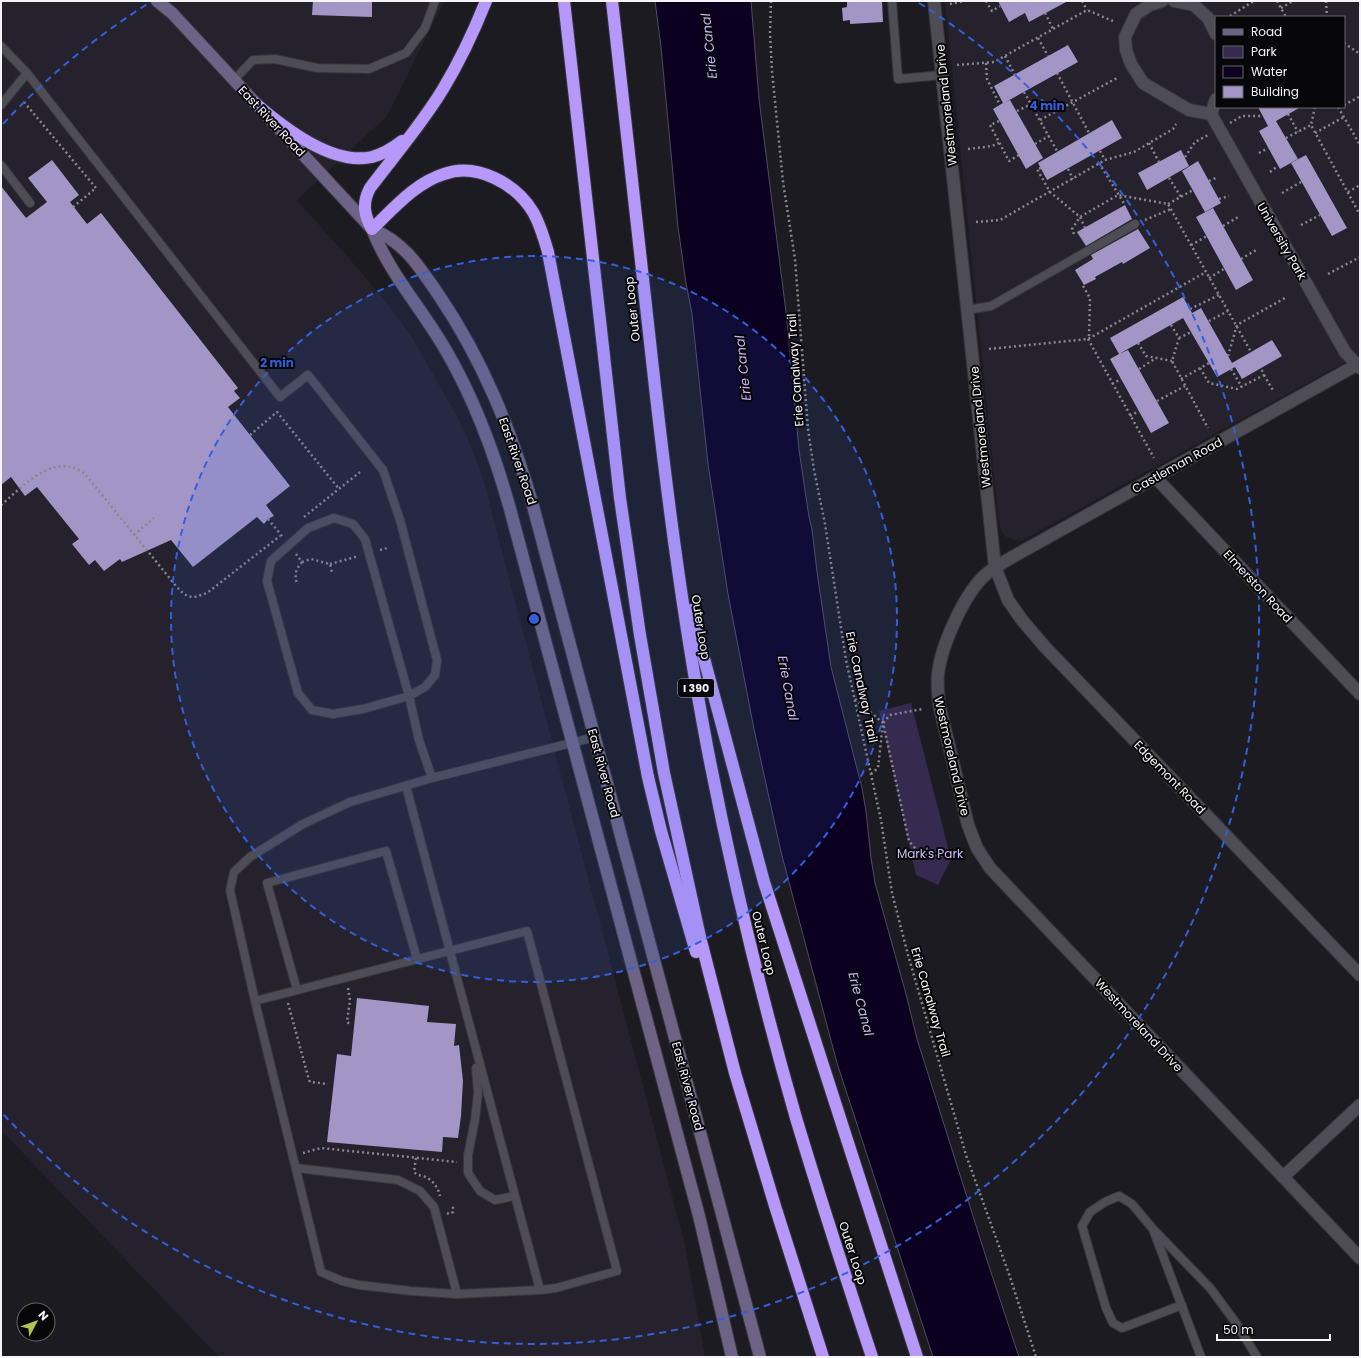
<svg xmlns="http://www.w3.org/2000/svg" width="1361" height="1358" viewBox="0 0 1361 1358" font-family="Poppins,sans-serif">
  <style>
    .built { fill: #25222e; fill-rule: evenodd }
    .green { fill: #362a50 }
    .water { fill: #0c0020; stroke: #524961 }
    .building { fill: #a396c6 }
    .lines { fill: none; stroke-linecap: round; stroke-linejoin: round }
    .lane-casing { stroke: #37363a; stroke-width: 10 }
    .street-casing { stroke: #37363a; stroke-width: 14 }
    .secondary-casing { stroke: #37363a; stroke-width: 14 }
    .highway-casing { stroke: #37363a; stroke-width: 14 }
    .path { stroke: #88878c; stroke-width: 2.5; stroke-dasharray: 2 3; stroke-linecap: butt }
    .lane { stroke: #4e4c54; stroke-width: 8 }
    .street { stroke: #4e4c54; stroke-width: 12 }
    .secondary { stroke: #6d6386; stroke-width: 12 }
    .highway { stroke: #b598f9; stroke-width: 12 }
    .ring { fill: none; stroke: #335fdb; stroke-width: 2; stroke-dasharray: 7 5 }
    .labels { text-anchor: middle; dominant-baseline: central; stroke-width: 4; stroke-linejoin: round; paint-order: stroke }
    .shield { fill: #070608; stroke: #aeadb1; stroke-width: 1 }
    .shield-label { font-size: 11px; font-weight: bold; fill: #f5f4f9 }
    .street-label { font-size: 12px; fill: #f5f4f9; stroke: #070608 }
    .park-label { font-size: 12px; fill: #ccbdf7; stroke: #070608 }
    .water-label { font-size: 13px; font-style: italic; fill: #c8b4fc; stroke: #070608 }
    .centre { fill: #335fdb; stroke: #070608; stroke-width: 2 }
    .ring-label { font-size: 12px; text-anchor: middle; font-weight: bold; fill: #335fdb; stroke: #070608; stroke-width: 4; stroke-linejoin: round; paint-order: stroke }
  </style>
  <rect width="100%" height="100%" fill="#1c1b21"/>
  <g class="built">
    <polygon points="1,1 444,1 387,116 297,200 361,272 396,315 413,339 459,420 473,451 485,485 493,518 685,1245 705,1357 219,1357 1,1130"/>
    <path d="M 945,1 L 1360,1 L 1360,354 L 1023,540 L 1014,540 L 1006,537 L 1002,532 L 999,523 ZM 1216,17 L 1344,17 L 1344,107 L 1216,107 Z"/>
  </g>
  <polygon class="green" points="911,703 951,859 938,885 916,875 879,711"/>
  <polygon class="water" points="655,1 751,1 759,99 786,312 799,450 809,517 812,529 817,572 831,667 862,788 866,811 871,858 875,883 906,994 917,1039 985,1254 1019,1357 933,1357 837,1063 781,852 754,729 728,594 708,464 692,314 686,283 678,227 661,47"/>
  <g class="building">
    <polygon points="313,1 372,1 372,17 312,15"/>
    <polygon points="847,1 882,1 883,22 850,24 850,20 843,21 842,8 847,7"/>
    <polygon points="998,1 1068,1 1029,22 1025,13 1009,22"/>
    <polygon points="1068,45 1078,62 1004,103 1010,100 1043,158 1026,169 993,109 1003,103 994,86"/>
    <polygon points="1258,107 1301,107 1276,121 1298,159 1280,169 1259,131 1268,126"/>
    <polygon points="1112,120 1122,138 1047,180 1038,163"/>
    <polygon points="1181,150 1189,166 1147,190 1138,173"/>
    <polygon points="1306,155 1347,228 1332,236 1291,163"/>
    <polygon points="52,160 79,195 70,202 87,224 101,213 238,388 234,391 240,398 228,407 290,486 266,505 274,516 268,519 264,524 257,517 193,567 171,540 122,562 120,559 104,571 95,560 89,565 72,544 79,539 37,487 25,496 11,477 1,485 1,186 26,218 47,202 28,178"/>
    <polygon points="1198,161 1221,203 1205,212 1182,171"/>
    <polygon points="1125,205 1132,219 1086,246 1077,232"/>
    <polygon points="1213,208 1253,280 1236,290 1196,217"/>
    <polygon points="1138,229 1150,248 1123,264 1122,262 1095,277 1096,279 1084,285 1075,270 1093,259 1091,255"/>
    <polygon points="1183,297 1192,313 1201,308 1232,363 1272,340 1282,356 1242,379 1235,367 1217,377 1183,318 1119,354 1128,350 1169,423 1151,433 1110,359 1119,354 1110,338"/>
    <polygon points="357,998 429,1006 427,1022 456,1024 454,1046 459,1045 463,1081 461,1116 458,1138 443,1137 442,1152 327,1142 337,1054 351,1056"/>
  </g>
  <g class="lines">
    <g class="lane-casing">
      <g id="lane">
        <polyline points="892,1 898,79 942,75"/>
        <polyline points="1,46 27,73 280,397 308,375 383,470 400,520 437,660 435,675 425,687 409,696 363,709 333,714 312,710 298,693 267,581 271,561 308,528 334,518 353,524 365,539 409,696 419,740 432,778"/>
        <polyline points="234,80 253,60 275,59 317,68 369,69 406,53 425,28 435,1"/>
        <polyline points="1,105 27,73"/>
        <polyline points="1,165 30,203"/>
        <polyline points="967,310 991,306 1135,224"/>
        <polyline points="406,786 540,1290"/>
        <polyline points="297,990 267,883 386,851 417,959"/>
        <polyline points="255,1001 527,931 617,1271 556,1288 540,1290 457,1294 411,1291 359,1285 342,1281 321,1272 255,1001 230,890 234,872 250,857 303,824 350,802 432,778 595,737"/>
        <polyline points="476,1068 478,1093 475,1120 468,1155 468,1173 480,1191 495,1200 514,1196"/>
        <polyline points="296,1168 398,1180 420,1191 434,1207 457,1294"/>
        <polyline points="1155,1231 1211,1289 1236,1323 1257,1357"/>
        <polyline points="1182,1305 1122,1328 1113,1323 1106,1308 1082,1226 1090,1212 1105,1202 1119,1196 1132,1204 1153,1229 1201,1357"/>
      </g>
    </g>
    <g class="street-casing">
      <g id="street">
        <polyline points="934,1 995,567 1008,600 1022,620 1045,647 1360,975"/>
        <polyline points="1162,1 1150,5 1136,14 1125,37 1126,50 1131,64 1143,83 1189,110 1211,114"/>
        <polyline points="1174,1 1194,5 1208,18 1216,34"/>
        <polyline points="1216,99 1211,114 1345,352 1360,368"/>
        <path d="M 1360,363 L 1016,555 C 1004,562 992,568 983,577 C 963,597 941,646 938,674 C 937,684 938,694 939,704 L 968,825 L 977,848 L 990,868 L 1360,1258"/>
        <polyline points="1156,478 1360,694"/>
        <polyline points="1283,1177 1360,1105"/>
      </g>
    </g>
    <g class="secondary-casing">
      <g id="secondary">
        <path d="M 157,1 L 172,13 L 372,229 C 390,275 424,311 448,354 C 476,403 495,455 510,509 L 699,1216 L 732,1357"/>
        <path d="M 372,229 C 405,243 418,265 438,294 C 483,360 511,430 533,506 L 760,1357"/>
      </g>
    </g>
    <g class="highway-casing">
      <g id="highway">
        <path d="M 486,1 C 474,31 460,61 443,89 C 422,124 394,156 370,188 C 362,203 364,215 372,229 C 393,209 415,183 444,174 C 477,162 516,184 533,212 C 540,224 544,238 548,252 L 648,777 L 661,831 L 696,952"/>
        <polyline points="564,1 620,498 640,635 664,773 700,937 735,1073 775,1206 823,1357"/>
        <path d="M 612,1 C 624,112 637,222 649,333 C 664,471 681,609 707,746 C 731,871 761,996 796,1118 C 820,1198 846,1278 872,1357"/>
        <path d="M 255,103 C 283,127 332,166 372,157 C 383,154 393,148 402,141"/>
        <polyline points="691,610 764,882 917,1357"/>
      </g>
    </g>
    <g class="path">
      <polyline points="771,1 770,33 772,71 783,182 795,259 808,429 814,470 825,524 846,660 881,820 892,893 908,955 966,1155 1009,1274 1036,1357"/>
      <polyline points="986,1 992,11 1000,6"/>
      <polyline points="1082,1 1087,10"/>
      <polyline points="1277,1 1286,17"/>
      <polyline points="1326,1 1327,17"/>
      <polyline points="950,4 965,1"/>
      <polyline points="1281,8 1293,1"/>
      <polyline points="1045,13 1053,29"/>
      <polyline points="1230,16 1254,1"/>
      <polyline points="1038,38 1048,56"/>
      <polyline points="1344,43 1360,54"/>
      <polyline points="1005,56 1015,75"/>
      <polyline points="986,63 987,79 1000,105"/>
      <polyline points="957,65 994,62 1087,10 1113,21"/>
      <polyline points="1057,73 1089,133"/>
      <polyline points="1024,92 1057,151"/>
      <polyline points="24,102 96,188 73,207"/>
      <polyline points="1344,105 1359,97"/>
      <polyline points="1315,107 1311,125 1360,215"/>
      <polyline points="1338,107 1360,145"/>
      <polyline points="1017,111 1031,104"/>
      <polyline points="1288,114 1298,132"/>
      <polyline points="1040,120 1117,78"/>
      <polyline points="999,121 990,125 1009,161 1019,155"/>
      <polyline points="1230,123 1242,116 1262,116"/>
      <polyline points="1315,133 1344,117"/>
      <polyline points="1286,138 1311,125"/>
      <polyline points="1149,143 1159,162"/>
      <polyline points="1035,144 1049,136"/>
      <polyline points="968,149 992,146 999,143"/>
      <polyline points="1100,151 1105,160"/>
      <polyline points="1259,153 1268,148"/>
      <polyline points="1185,157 1195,142 1208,135"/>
      <polyline points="1099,163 1125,205"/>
      <polyline points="1041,168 1037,169 1050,192 1080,217 1118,195 1168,204 1251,352"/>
      <polyline points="1068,169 1073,179"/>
      <polyline points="1270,172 1278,166"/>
      <polyline points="1169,178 1181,197"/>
      <polyline points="1209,181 1218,177"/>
      <polyline points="1348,192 1360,185"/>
      <polyline points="1282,193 1301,182"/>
      <polyline points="1219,199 1229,196"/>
      <polyline points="1168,204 1193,190"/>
      <polyline points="1145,220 1171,209"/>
      <polyline points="976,222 1000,220 1105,160 1134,152 1173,129 1176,124"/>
      <polyline points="1301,225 1320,215"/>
      <polyline points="1223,226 1240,216"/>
      <polyline points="1074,234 1072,229 1080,217 1085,228"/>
      <polyline points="1191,245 1207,236"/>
      <polyline points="1241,259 1258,249"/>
      <polyline points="1328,274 1360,257"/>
      <polyline points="1209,278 1224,269"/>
      <polyline points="1083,286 1090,298 1089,338"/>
      <polyline points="1190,309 1219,295"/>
      <polyline points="1209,321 1228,311"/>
      <polyline points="1171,325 1179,338 1172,361 1208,428"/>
      <polyline points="1179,338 1191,332"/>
      <polyline points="1088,339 1154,458"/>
      <polyline points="1138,343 1146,356 1172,361"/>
      <polyline points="989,349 1088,339 1206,272"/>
      <polyline points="1228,356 1237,325 1285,298"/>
      <polyline points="1200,368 1209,383 1237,389 1264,375 1261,368"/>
      <polyline points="1139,369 1156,358"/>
      <polyline points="1231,369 1242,387"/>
      <polyline points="1264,375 1274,392"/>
      <polyline points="1181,379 1209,363"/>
      <polyline points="1112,384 1121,379"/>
      <polyline points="1157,401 1185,386"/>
      <polyline points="1130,416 1139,411"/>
      <polyline points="250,435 277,412 339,489"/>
      <path d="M 1,505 C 20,489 45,461 71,467 C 76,468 81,471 85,474 L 176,586 C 188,599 191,599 207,593 L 280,536"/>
      <polyline points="304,517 360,472"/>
      <polyline points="268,519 282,536"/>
      <polyline points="134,535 154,518"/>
      <polyline points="380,550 387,548"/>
      <path d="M 296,554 L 302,562 C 296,569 294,574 297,584"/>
      <polyline points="302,562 311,559 330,564 332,573"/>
      <polyline points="330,564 359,556"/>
      <polyline points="855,699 883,723 909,841 921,855 940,856 960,852"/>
      <polyline points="871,774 878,768 883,723 890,715 923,709"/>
      <polyline points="348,988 350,1000 347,1022 350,1024"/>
      <polyline points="288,1003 309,1080 310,1082 328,1084"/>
      <polyline points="303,1153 321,1148 457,1162"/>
      <path d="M 416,1158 L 414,1172 C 417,1175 419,1175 423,1176 C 432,1179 438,1187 440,1196"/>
      <polyline points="447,1213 449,1214 453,1212 453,1204"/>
    </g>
    <use href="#lane" class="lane"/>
    <use href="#street" class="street"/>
    <use href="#secondary" class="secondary"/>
    <use href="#highway" class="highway"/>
  </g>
  <circle cx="534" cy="619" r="363" fill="#335fdb" fill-opacity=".12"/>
  <g class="ring">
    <circle cx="534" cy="619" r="363"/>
    <path d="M3 124A726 726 0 0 1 149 3M919 3A726 726 0 1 1 3 1114"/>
  </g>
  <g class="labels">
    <rect class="shield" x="678" y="679" width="36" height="18" rx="3"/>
    <g class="shield-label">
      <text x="696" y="688">I 390</text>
    </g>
    <g class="street-label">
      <text transform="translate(946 105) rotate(-96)">Westmoreland Drive</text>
      <text transform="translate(272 121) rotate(47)">East River Road</text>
      <text transform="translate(1282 241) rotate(60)">University Park</text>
      <text transform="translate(632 309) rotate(-96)">Outer Loop</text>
      <text transform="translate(795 370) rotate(-94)">Erie Canalway Trail</text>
      <text transform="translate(980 427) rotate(-96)">Westmoreland Drive</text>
      <text transform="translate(518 461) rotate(71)">East River Road</text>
      <text transform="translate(1177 465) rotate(-29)">Castleman Road</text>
      <text transform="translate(1258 586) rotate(47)">Elmerston Road</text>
      <text transform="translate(701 627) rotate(81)">Outer Loop</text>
      <text transform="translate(862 687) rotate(78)">Erie Canalway Trail</text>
      <text transform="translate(952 756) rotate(77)">Westmoreland Drive</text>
      <text transform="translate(604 773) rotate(75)">East River Road</text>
      <text transform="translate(1170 777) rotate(46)">Edgemont Road</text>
      <text transform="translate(764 943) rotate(76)">Outer Loop</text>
      <text transform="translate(931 1002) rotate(74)">Erie Canalway Trail</text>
      <text transform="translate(1139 1025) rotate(47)">Westmoreland Drive</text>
      <text transform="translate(688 1086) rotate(75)">East River Road</text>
      <text transform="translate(853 1253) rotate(72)">Outer Loop</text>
    </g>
    <g class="park-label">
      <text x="930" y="853">Mark's Park</text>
    </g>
    <g class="water-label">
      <text transform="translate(709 46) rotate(-96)">Erie Canal</text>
      <text transform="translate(743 368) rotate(-96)">Erie Canal</text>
      <text transform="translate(788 688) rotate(80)">Erie Canal</text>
      <text transform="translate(861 1004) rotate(75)">Erie Canal</text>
    </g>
  </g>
  <circle cx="534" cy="619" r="6" class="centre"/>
  <g class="ring-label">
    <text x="1047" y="110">4 min</text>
    <text x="277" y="367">2 min</text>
  </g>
  <rect width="1361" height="1358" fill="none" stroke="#f5f4f9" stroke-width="4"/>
  <rect x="1215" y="16" width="130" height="92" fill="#070608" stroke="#666568"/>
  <rect x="1223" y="29" width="20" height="6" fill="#6d6386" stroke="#666568"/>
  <text x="1251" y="36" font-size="12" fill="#f5f4f9">Road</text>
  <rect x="1223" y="46" width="20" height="12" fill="#362a50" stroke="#666568"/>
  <text x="1251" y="56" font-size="12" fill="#f5f4f9">Park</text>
  <rect x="1223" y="66" width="20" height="12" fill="#0c0020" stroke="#666568"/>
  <text x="1251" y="76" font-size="12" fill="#f5f4f9">Water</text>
  <rect x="1223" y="86" width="20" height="12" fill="#a396c6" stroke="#666568"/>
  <text x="1251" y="96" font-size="12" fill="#f5f4f9">Building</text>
  <g transform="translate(36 1322) rotate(49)"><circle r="19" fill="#070608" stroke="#666568"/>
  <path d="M0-3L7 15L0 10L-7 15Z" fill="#b2c34c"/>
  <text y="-6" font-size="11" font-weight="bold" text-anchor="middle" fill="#f5f4f9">N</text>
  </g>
  <path d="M1217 1334v6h113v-6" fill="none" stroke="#f5f4f9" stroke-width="2"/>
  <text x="1223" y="1334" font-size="12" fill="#f5f4f9" stroke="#070608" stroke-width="3" paint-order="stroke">50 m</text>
</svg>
